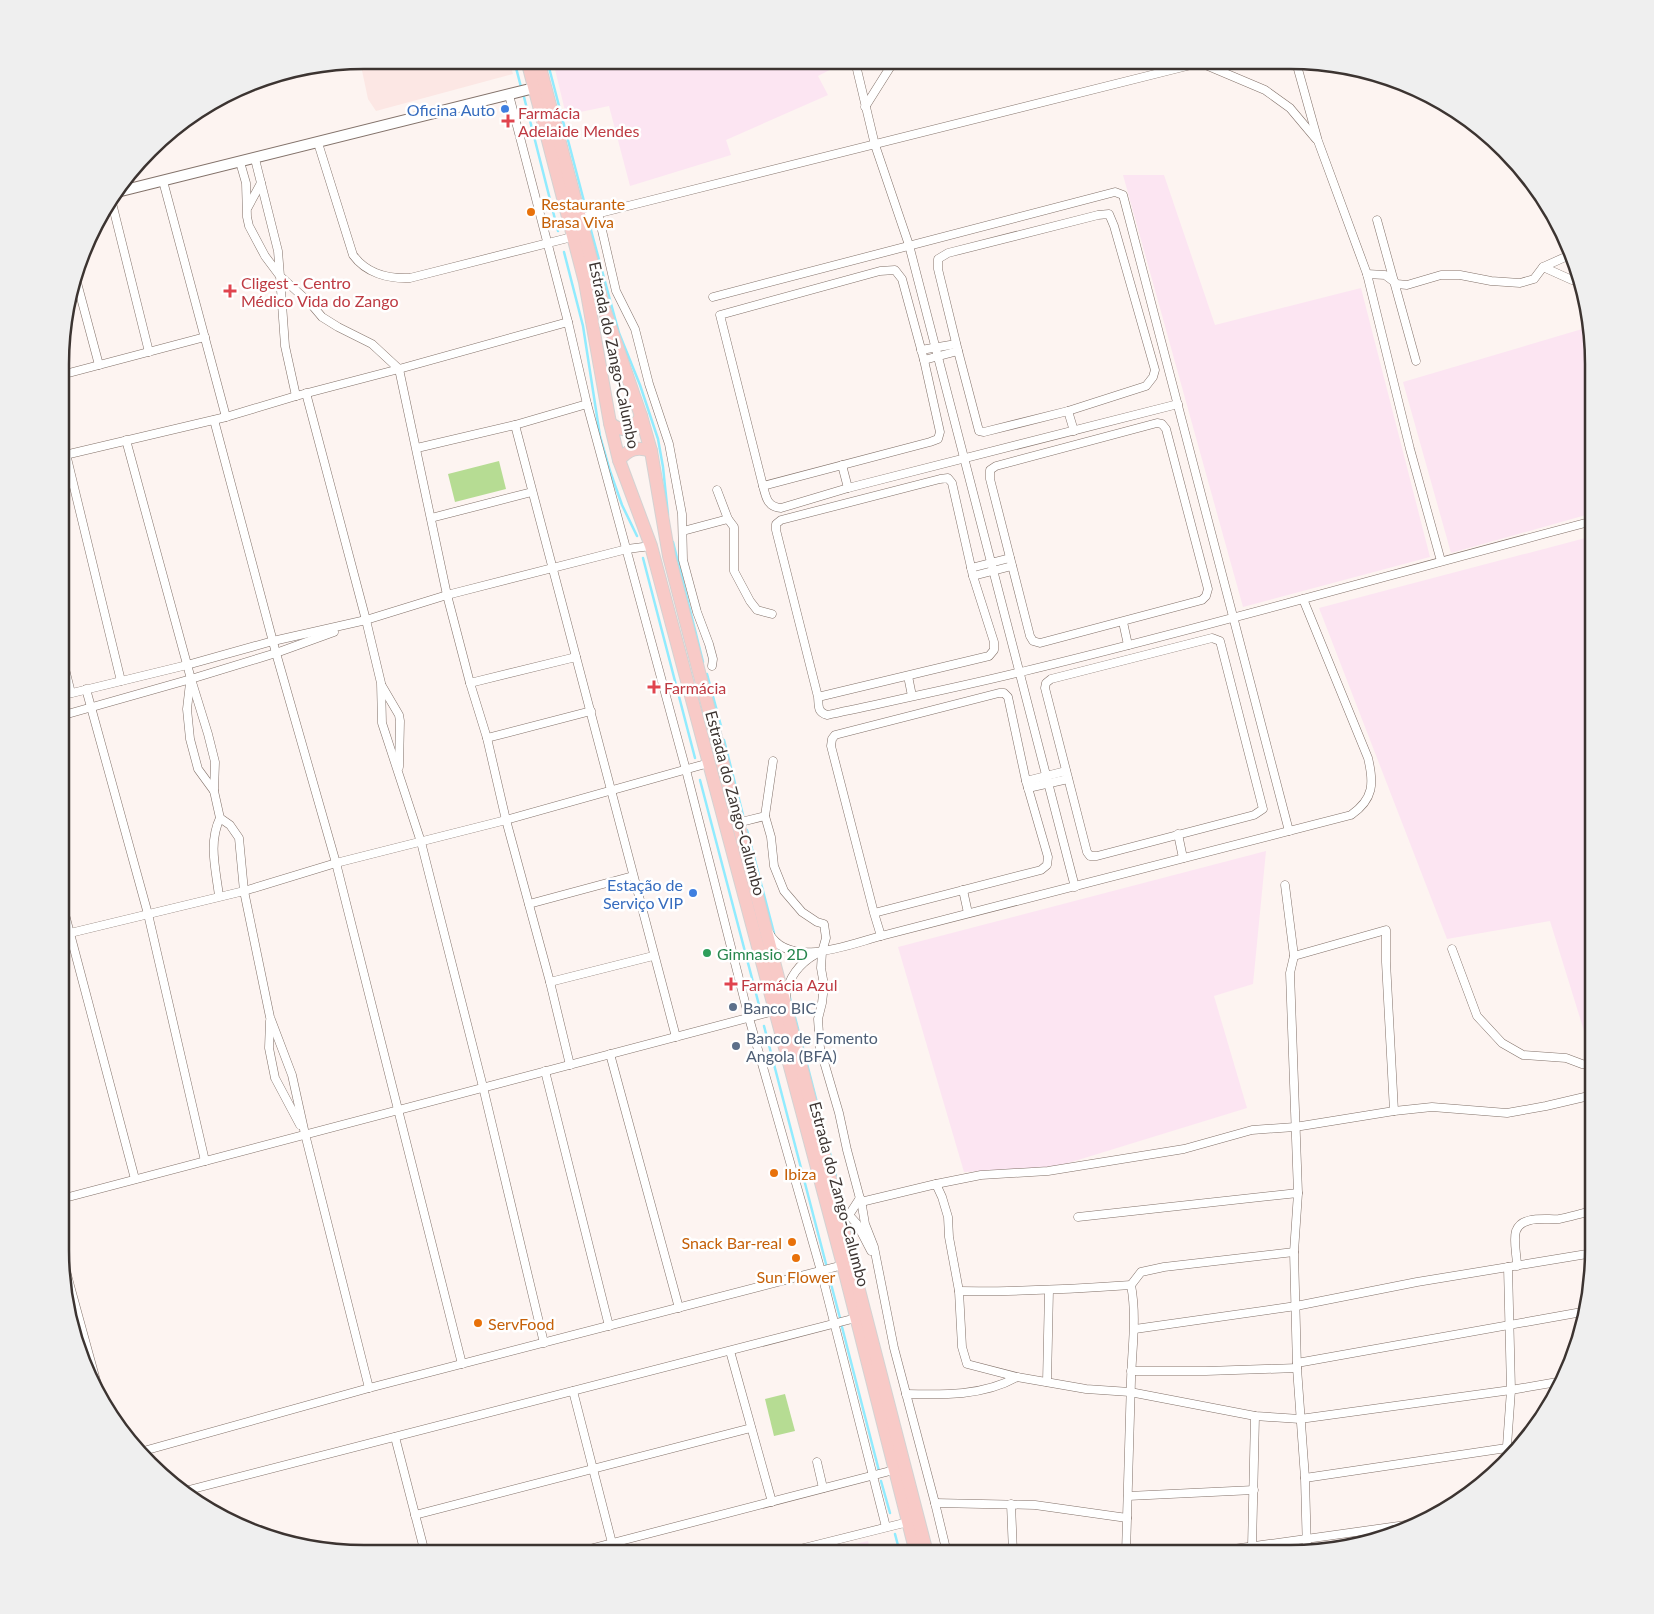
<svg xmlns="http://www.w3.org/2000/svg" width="1654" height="1614" viewBox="0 0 1654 1614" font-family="Lato,sans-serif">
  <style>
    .commercial { fill: #fce7e4 }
    .industrial { fill: #fce5f2 }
    .green { fill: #b6dc93 }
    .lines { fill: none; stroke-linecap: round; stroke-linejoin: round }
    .stream { stroke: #91ebfe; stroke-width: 2.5 }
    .minor-casing { stroke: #827169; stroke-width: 9 }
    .tertiary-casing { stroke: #827169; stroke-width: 12 }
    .primary-casing { stroke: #d4d2d2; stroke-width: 14 }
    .minor { stroke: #fff; stroke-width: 8 }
    .tertiary { stroke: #fff; stroke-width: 10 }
    .primary { stroke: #f8cac7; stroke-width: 12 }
    .shop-dot { fill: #3f7fe0; stroke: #fff; stroke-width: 2 }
    .health-dot { fill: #e0444e; stroke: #fff; stroke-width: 2 }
    .food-dot { fill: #e8710a; stroke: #fff; stroke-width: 2 }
    .leisure-dot { fill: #2e9e5b; stroke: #fff; stroke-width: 2 }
    .service-dot { fill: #5c6f8a; stroke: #fff; stroke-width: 2 }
    .labels { text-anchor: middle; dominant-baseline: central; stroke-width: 5; stroke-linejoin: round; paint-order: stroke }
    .shop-label { font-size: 16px; fill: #366cbe; stroke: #fff; text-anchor: end }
    .health-label { font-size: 16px; fill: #be3a42; stroke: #fff; text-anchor: start }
    .food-label { font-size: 16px; fill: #c56008; stroke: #fff; text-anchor: start }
    .street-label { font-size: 16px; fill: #3c3431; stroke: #fff }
    .leisure-label { font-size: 16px; fill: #27864d; stroke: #fff; text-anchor: start }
    .service-label { font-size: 16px; fill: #4e5e75; stroke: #fff; text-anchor: start }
    .rim { fill: none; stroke: #3c3431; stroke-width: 2.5 }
  </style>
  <rect width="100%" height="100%" fill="#fdf4f1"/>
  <polygon class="commercial" points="364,60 509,60 513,74 376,111 368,99 360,61"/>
  <g class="industrial">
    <polygon points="553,61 847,61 818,76 828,95 726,140 731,155 630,186 609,106 566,115"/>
    <polygon points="1123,175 1164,175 1215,325 1361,288 1430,557 1243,607"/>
    <polygon points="1589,327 1593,344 1593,513 1451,553 1403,382"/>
    <polygon points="1593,536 1593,1060 1550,921 1447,939 1319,608"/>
    <polygon points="1266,851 1253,984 1214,996 1247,1108 1052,1168 964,1172 898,947"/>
    <polygon points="868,1541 871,1553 818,1553"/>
  </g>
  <g class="green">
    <polygon points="499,461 506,489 455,502 448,474"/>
    <polygon points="785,1394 795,1431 774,1436 765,1399"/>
  </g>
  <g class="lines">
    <g class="stream">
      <polyline points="514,60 521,87"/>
      <polyline points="547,60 586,209"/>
      <polyline points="524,97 558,231"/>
      <polyline points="589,223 619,333 640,385 658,439 663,467 668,515"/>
      <polyline points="564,252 583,326 600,436 610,471 622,505 637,536"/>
      <polyline points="673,542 703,662"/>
      <polyline points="643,558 695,758"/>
      <polyline points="707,674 721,726"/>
      <polyline points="724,740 743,815"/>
      <polyline points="700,780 759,1005"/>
      <polyline points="747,830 774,933"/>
      <polyline points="789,994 840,1192"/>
      <polyline points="764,1026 826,1264"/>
      <polyline points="847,1219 857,1259"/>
      <polyline points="831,1284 840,1318"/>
      <polyline points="842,1327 879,1471"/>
      <polyline points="881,1481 890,1513"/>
      <polyline points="895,1534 900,1553"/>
    </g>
    <g class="minor-casing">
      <g id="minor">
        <polyline points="855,61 875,145 909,245 1075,887"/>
        <polyline points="1296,62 1318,141 1367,274 1410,449 1441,561"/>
        <polyline points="1201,63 1265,90 1290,108 1316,139"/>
        <polyline points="509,95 568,322 587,404 686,770 749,1018 821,1271 886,1527"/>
        <polyline points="865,107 894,61"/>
        <path d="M 318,143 L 353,255 C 366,273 388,279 410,278 L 572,237"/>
        <polyline points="255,159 278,251 280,276 311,304 322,317 338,327 372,344 399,369 447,595 470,683 487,738 506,820 550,982 570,1065"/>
        <polyline points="240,162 246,183 247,217 249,226 265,256 280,276 285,346 296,396"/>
        <polyline points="163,181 226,417"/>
        <polyline points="111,199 149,352"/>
        <polyline points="248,207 261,183"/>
        <polyline points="598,213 616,291 635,329 649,384 669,444 682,514 683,560 697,612 709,644 713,659 712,666"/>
        <polygon points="1109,214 1114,226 1155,370 1153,377 1146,386 1068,411 984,432 979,431 958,351 938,269 938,259 948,253 1098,215"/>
        <polyline points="580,218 1203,62"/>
        <polyline points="1377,220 1416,361"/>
        <polyline points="1543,267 1572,280 1578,280"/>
        <polygon points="895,270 902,279 924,360 940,432 938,439 930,442 763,486 720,315 880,271"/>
        <polyline points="1367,274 1385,275 1397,284 1407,285 1441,275 1460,275 1491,281 1520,283 1534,279 1543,267 1572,254"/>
        <polyline points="76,279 99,365"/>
        <polyline points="713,297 1115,192 1123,195 1289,831"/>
        <polyline points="921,350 956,344"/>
        <polyline points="924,360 958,351"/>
        <polyline points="65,374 205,337"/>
        <polyline points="306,393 366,620 381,683 382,723 421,842 483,1087 544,1343"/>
        <polyline points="1068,411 1074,431"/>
        <polyline points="214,420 276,653 336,863 462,1364"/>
        <polygon points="1157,423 1162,424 1166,429 1208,589 1206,596 1202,600 1040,643 1033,641 1030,636 990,479 990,470 996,466"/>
        <polyline points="515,425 676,1037"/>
        <polyline points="126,440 191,679 208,734 215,762 214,791 220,818 230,825 239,838 244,891 270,1017 292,1075 305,1134 369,1388"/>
        <polyline points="417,448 515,425 587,404"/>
        <polyline points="66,454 121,681"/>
        <polyline points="65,455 226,417 296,396 399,369 568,322"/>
        <polyline points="842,465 848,488"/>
        <path d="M 763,486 C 766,497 767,507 781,508 L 848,488 L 1178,404"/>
        <polyline points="717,490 728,519 734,527 734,571 750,601 757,610 772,614"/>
        <polyline points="431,518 532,492"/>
        <polyline points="683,531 728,519"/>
        <polyline points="971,568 1010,558"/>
        <polyline points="973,576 1012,566"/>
        <polyline points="1123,622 1128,645"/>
        <polygon points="1212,638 1220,641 1263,809 1254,815 1097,856 1090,856 1087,852 1045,688 1046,683 1051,679"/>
        <polyline points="64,665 71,693"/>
        <polyline points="908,676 912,696"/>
        <polyline points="190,683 187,709 190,739 198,769 214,791"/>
        <polyline points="470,683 576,657"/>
        <polyline points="382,686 399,715 400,721 399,767"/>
        <polyline points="86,689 148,914 205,1161"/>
        <polyline points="64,695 187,665 273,641 366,620 447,595 627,549 651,546"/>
        <path d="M 818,697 L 989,656 L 994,650 L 994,642 L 973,576 L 952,483 L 948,478 L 940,479 L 781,520 L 776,524 L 776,530 L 818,697 C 819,706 817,712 827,715 C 891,701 956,688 1021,672 C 1213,626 1402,571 1593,521"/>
        <polyline points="64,715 191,679 276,653 334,632"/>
        <polyline points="487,738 591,711"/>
        <polyline points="773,761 765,816 771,837 774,866 784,891 802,912 817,922 824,924 826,938 822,952 821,968 824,985 822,1003 818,1019 820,1048 839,1113 847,1150 862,1206 865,1224 874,1247 894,1348 935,1503 947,1553"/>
        <polyline points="1026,781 1066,771"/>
        <polyline points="1028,788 1068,779"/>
        <polyline points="737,823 765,816"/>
        <polyline points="1178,834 1183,858"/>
        <polyline points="1285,885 1294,956"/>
        <polyline points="963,890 968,913"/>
        <path d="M 219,896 C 216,870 208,843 220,818"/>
        <polyline points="529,904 633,876"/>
        <polyline points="63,907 135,1179"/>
        <path d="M 874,913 L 1041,870 L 1047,865 L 1048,857 L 1026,781 L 1008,697 L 1004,693 L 999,693 L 835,735 L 832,739 L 831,746 L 874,913 L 881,936 L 1351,815 C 1374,799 1374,783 1368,758 L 1303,599"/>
        <path d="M 769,933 C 789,970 850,944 881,936"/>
        <polyline points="62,935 244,891 336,863 506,820 709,763"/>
        <polyline points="1452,949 1477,1016 1502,1043 1523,1055 1566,1058 1582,1064 1593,1065"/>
        <polyline points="550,982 653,956"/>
        <path d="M 786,998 C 787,978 800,963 816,954"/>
        <polyline points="270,1021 269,1048 275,1078 300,1125"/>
        <polyline points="610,1054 679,1308"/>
        <polyline points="545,1071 609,1326"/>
        <polyline points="61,1181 66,1197"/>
        <polyline points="936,1184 981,1175 1048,1171 1184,1149 1252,1130 1295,1127 1394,1111 1432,1107 1507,1113 1546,1106 1593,1095"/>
        <polyline points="61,1199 774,1011"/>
        <polyline points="861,1202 936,1184 942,1197 948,1217 949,1237 959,1291 962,1347 967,1364 1017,1377 1086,1389 1130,1392 1255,1416 1300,1419 1511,1390 1563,1381"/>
        <polyline points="849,1215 857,1224 871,1251"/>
        <polyline points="849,1215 860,1198"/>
        <polyline points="1078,1217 1298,1193"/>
        <polyline points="61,1253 100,1395"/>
        <path d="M 1517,1266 C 1517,1256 1513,1240 1516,1231 C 1522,1215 1546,1220 1559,1219 C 1570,1217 1582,1213 1593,1211"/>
        <path d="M 959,1291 C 1017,1292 1073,1289 1131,1285"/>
        <polyline points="1135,1329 1296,1306 1417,1282 1593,1253"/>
        <polyline points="730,1351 772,1502"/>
        <polyline points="1297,1363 1582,1312"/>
        <polyline points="1131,1371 1206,1371 1297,1368"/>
        <polyline points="1047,1382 1049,1290"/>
        <polyline points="573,1391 612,1543"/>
        <path d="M 906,1394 C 943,1395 984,1396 1017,1377"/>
        <polyline points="395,1437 425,1553"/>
        <polyline points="140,1452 369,1388 843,1265"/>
        <polyline points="1506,1460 1511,1390 1508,1267"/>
        <polyline points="817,1462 823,1488"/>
        <polyline points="1305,1478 1520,1446"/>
        <polyline points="181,1492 856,1318"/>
        <polyline points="1128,1496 1254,1490"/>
        <polyline points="935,1503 1035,1505 1127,1518"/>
        <polyline points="1011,1504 1013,1553"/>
        <polyline points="415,1515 751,1428"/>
        <polyline points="1252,1547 1255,1416"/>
        <polyline points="574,1553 894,1470"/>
        <polyline points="784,1553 908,1522"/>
        <path d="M 1126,1553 C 1128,1496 1129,1438 1131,1380 C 1132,1348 1137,1317 1131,1285 L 1141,1272 L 1164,1267 L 1294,1252"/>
        <polyline points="1205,1553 1413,1524"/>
        <polyline points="1307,1553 1305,1478 1297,1368 1294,1252 1298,1193 1290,973 1294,956 1386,930 1386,962 1394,1111"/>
      </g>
    </g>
    <g class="tertiary-casing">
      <polyline id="tertiary" points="117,192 534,88"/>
    </g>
    <g class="primary-casing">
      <g id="primary">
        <polyline points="527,60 585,282 610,423 619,460 651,546 843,1265 916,1553"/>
        <polyline points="538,60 605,312 641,416 651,451 669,556 927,1553"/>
        <path d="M 610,423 C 622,433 634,431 641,416"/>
        <path d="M 619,460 C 629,449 637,446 651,451"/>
      </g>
    </g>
    <use href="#minor" class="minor"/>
    <use href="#tertiary" class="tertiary"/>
    <use href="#primary" class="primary"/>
  </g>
  <g class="shop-dot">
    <circle cx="505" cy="109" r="5"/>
    <circle cx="693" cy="893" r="5"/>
  </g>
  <g class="health-dot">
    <path d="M505.5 113.5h5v5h5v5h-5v5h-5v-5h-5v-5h5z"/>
    <path d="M227.5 283.5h5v5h5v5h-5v5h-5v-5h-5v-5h5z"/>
    <path d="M651.5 679.5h5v5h5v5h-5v5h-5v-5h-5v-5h5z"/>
    <path d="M728.5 976.5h5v5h5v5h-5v5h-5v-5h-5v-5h5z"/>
  </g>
  <g class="food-dot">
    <circle cx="531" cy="212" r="5"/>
    <circle cx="774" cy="1173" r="5"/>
    <circle cx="792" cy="1242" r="5"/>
    <circle cx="796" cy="1258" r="5"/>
    <circle cx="478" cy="1323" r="5"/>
  </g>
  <circle class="leisure-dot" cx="707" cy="953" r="5"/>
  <g class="service-dot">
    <circle cx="733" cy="1007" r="5"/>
    <circle cx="736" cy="1046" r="5"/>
  </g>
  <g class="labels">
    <g class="shop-label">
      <text x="495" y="109">Oficina Auto</text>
      <text x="683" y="884">Estação de<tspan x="683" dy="18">Serviço VIP</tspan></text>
    </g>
    <g class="health-label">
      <text x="518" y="112">Farmácia<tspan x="518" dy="18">Adelaide Mendes</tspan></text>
      <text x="241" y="282">Cligest - Centro<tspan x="241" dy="18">Médico Vida do Zango</tspan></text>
      <text x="664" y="687">Farmácia</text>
      <text x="741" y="984">Farmácia Azul</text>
    </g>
    <g class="food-label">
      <text x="541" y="203">Restaurante<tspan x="541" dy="18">Brasa Viva</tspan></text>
      <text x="784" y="1173">Ibiza</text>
      <text x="782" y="1242" text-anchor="end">Snack Bar-real</text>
      <text x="796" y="1276" text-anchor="middle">Sun Flower</text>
      <text x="488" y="1323">ServFood</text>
    </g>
    <g class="street-label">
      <text transform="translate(615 355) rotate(78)">Estrada do Zango-Calumbo</text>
      <text transform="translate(736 803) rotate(75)">Estrada do Zango-Calumbo</text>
      <text transform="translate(840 1194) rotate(75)">Estrada do Zango-Calumbo</text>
    </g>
    <g class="leisure-label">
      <text x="717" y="953">Gimnasio 2D</text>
    </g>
    <g class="service-label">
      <text x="743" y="1007">Banco BIC</text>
      <text x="746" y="1037">Banco de Fomento<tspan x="746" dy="18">Angola (BFA)</tspan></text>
    </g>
  </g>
  <path d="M0 0H1654V1614H0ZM364 69H1290A295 295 0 0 1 1585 364V1250A295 295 0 0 1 1290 1545H364A295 295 0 0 1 69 1250V364A295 295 0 0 1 364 69Z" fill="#efefef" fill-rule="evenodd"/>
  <path class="rim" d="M364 69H1290A295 295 0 0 1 1585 364V1250A295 295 0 0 1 1290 1545H364A295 295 0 0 1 69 1250V364A295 295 0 0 1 364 69Z"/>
</svg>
